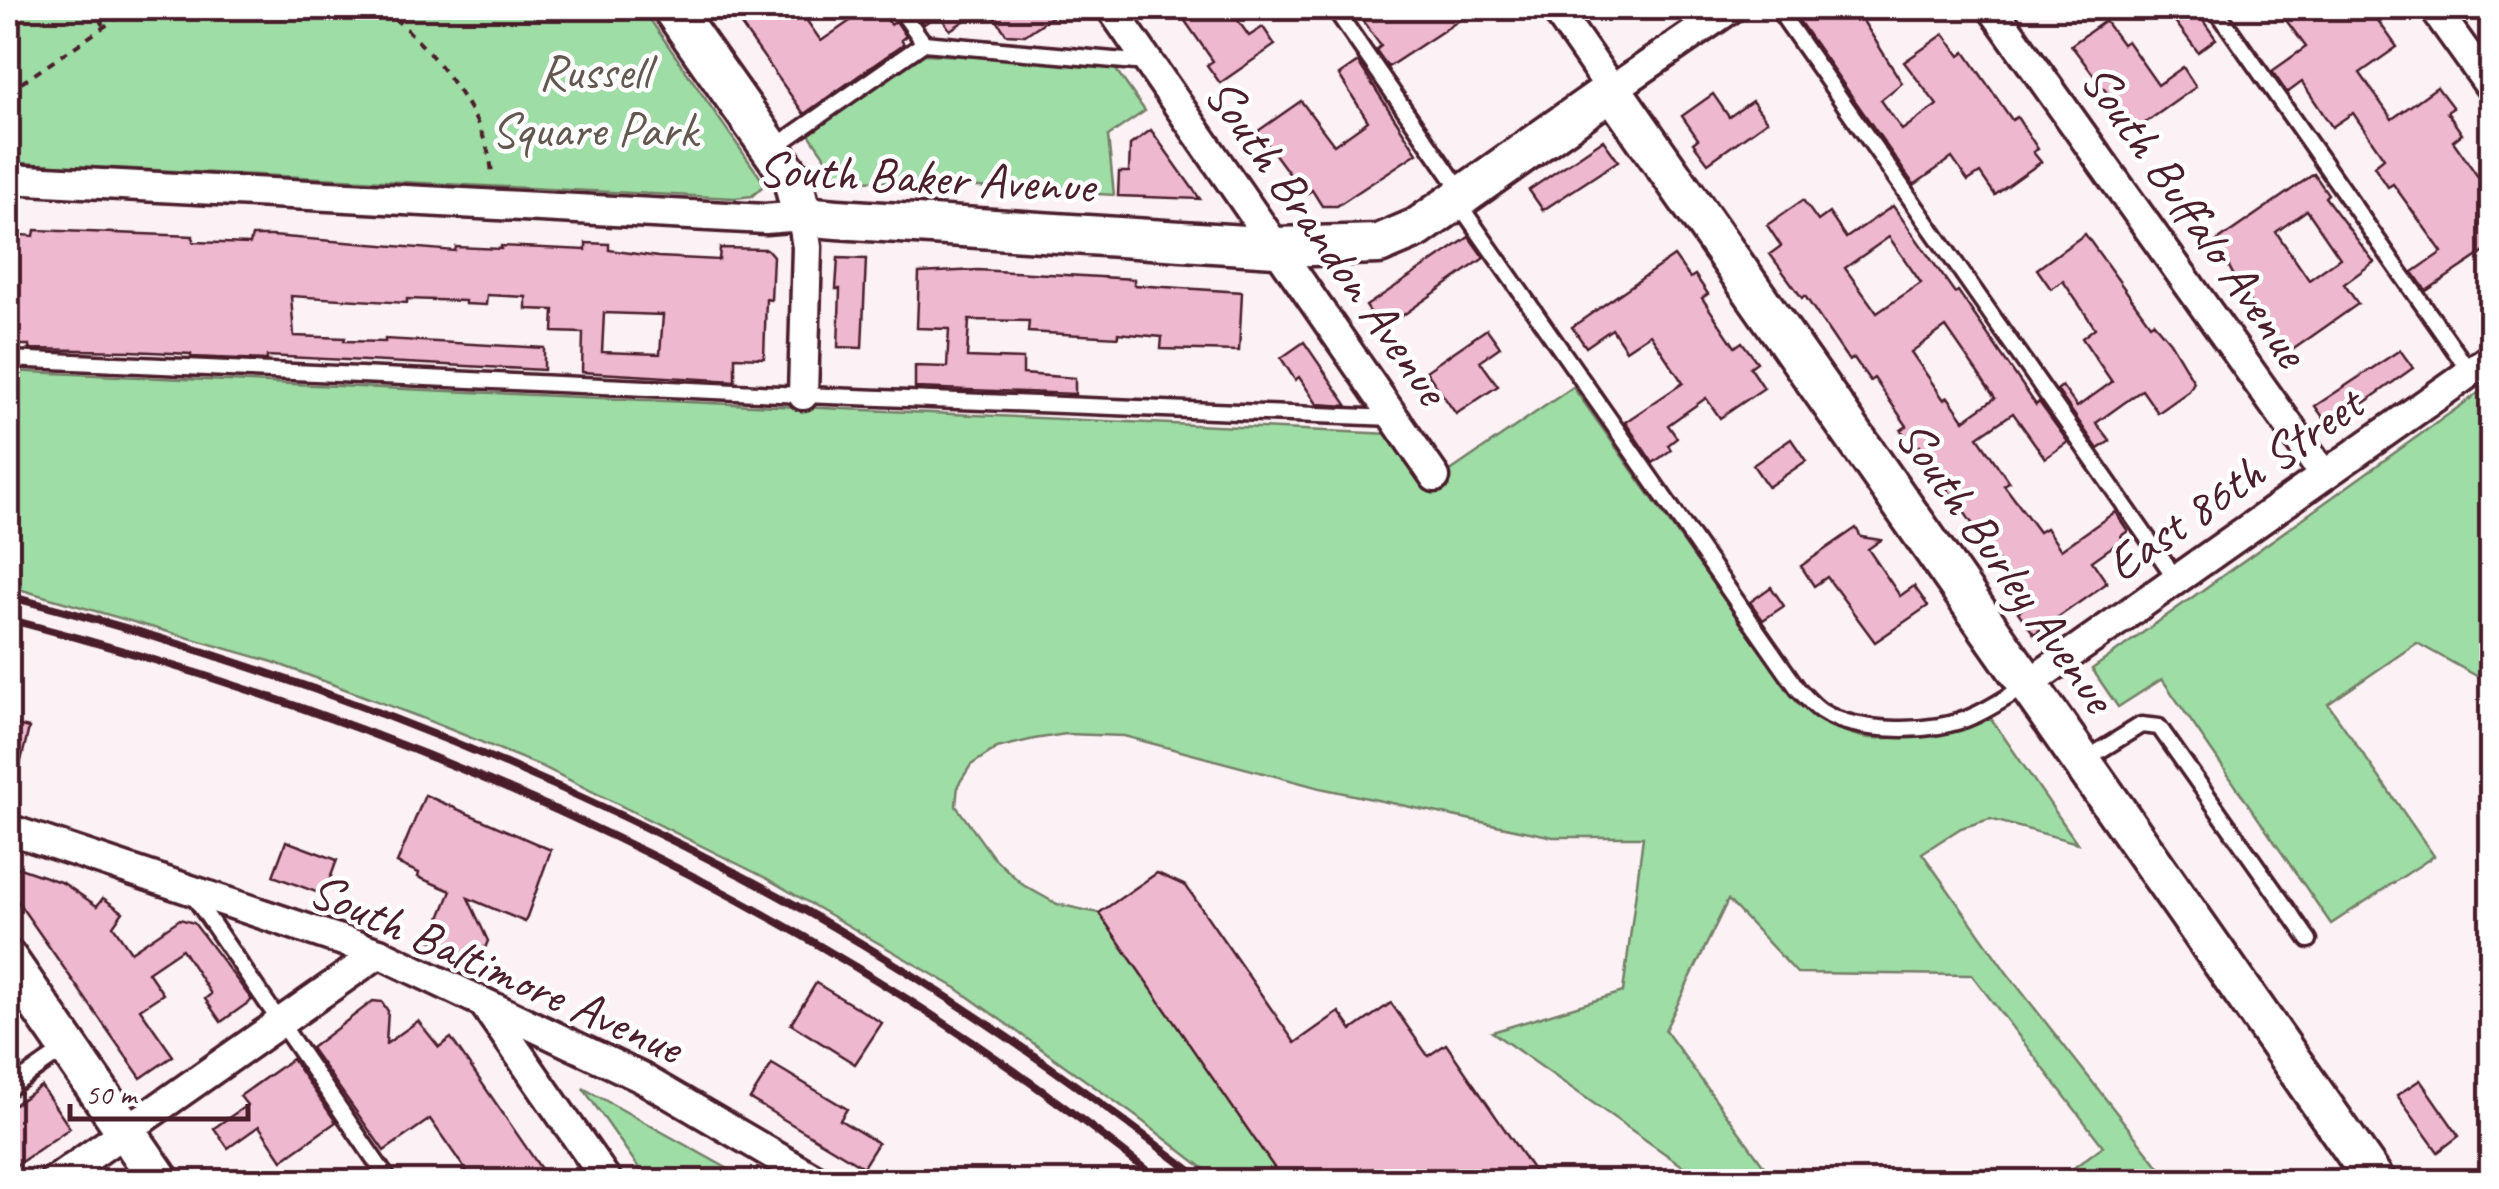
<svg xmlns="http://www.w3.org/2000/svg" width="2499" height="1189" viewBox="0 0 2499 1189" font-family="Caveat,sans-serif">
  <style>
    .green { fill: #9edda5; stroke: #747e68; stroke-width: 2.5 }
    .building { fill: #eeb8cf; stroke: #4a1f2b; stroke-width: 2.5; fill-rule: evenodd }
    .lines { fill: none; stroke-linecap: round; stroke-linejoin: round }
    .lane-casing { stroke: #4a1f2b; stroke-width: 21 }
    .street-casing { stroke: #4a1f2b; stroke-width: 35 }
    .secondary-casing { stroke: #4a1f2b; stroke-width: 45 }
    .path { stroke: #4a1f2b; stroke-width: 4; stroke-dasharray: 8 8; stroke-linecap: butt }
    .lane { stroke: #fff; stroke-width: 14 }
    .street { stroke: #fff; stroke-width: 28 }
    .secondary { stroke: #fff; stroke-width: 38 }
    .rail { stroke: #4a1f2b; stroke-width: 8 }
    .labels { text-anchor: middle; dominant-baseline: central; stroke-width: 9; stroke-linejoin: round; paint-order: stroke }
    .park-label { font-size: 50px; fill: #635850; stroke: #fff }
    .street-label { font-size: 50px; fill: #4a1f2b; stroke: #fff }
  </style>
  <rect width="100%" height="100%" fill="#fcf1f5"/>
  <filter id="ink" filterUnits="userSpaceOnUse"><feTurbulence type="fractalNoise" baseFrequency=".01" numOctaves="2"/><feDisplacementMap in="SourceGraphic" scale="20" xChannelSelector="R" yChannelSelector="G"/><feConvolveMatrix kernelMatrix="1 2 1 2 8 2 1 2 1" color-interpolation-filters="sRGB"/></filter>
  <g filter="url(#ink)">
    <g class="green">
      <polygon points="8,8 642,8 762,180 763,186 752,196 735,198 8,163"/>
      <polygon points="925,54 1112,64 1145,111 1108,136 1114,195 840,179 809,134"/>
      <path d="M 8,371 L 1391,434 L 1427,487 L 1573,387 L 1799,705 C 1818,717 1840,733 1863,737 C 1891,742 1964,729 1988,714 L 2077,843 L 1990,819 L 1961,828 L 1922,853 L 2007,973 L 2170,1181 L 2070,1181 L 2067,1173 L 2103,1146 L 1972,975 L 1797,973 L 1728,900 L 1665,1030 L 1775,1181 L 1704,1181 L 1492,1032 L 1623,992 L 1643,837 L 1553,837 L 1320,788 L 1124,736 L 1066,734 L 1034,739 L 997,748 L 971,765 L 958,785 L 956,806 L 993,857 L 1023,885 L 1057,904 L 1099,913 L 1284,1181 L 1220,1181 L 1137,1117 L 956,988 L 766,878 L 543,767 L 422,718 L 273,662 L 8,586 Z"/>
      <polygon points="2491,384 2491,684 2417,643 2328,704 2434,856 2331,924 2162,679 2118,707 2092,669"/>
      <polygon points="583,1088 750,1181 648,1181"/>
    </g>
    <g class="building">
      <polygon points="729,8 798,8 821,41 869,8 879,8 891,25 896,21 906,36 901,40 904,44 804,114"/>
      <polygon points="917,8 984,8 950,30 939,14 924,24 913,10"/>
      <polygon points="989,8 1065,8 1025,35 1006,34"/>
      <polygon points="1176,8 1229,8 1249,36 1263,27 1275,45 1220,83 1207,65 1213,61"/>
      <polygon points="1353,8 1478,8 1388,67 1376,50 1381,46"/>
      <polygon points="1790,8 1827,8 1835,18 1855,8 1902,83 1881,100 1902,130 1937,105 1904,62 1944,34 1960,56 1965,52 2012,120 2017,117 2038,149 2033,152 2041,162 1995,195 1980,173 1968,181 1952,158 1914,185"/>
      <polygon points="2165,8 2194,8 2216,39 2198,52"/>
      <polygon points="2277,8 2369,8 2397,47 2360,73 2392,119 2437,87 2453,108 2447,112 2462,134 2453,141 2492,197 2492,247 2426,291 2413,272 2442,252 2393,184 2388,187 2374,166 2384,158 2353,113 2332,127 2302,82 2287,93 2272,71 2306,47"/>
      <polygon points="2105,21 2122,44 2127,41 2158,85 2183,67 2196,87 2135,130 2071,45"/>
      <polygon points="1358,62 1417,153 1337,206 1322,206 1312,190 1305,195 1258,131 1301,101 1334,145 1368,121 1339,75"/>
      <polygon points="1713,94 1729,117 1752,101 1767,121 1708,163 1693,143 1698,139 1682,116"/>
      <polygon points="1151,130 1200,199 1118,196 1119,172 1129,172 1130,145"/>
      <polygon points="1603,140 1618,161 1543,210 1529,190"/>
      <path d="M 2314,174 L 2328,194 L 2325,197 L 2374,262 L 2344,284 L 2358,304 L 2288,353 L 2243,293 L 2216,242 ZM 2307,210 L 2340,258 L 2309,280 L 2276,232 Z"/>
      <path d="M 1803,200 L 1818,221 L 1829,213 L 1846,238 L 1893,206 L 1955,293 L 1958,291 L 2036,405 L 2039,402 L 2068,442 L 2045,458 L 2013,413 L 1978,437 L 2009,482 L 2004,485 L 2039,532 L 2046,528 L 2061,550 L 2115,512 L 2128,531 L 2121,536 L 2123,539 L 2092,561 L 2107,583 L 2034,634 L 2018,612 L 2026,606 L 1995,563 L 1998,561 L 1965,513 L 1961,515 L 1949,498 L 1952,496 L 1920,446 L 1915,450 L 1901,430 L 1907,426 L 1874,378 L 1870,381 L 1854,358 L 1849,361 L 1805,296 L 1802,298 L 1770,254 L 1781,246 L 1767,225 ZM 1889,237 L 1921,283 L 1877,313 L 1845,268 ZM 1946,327 L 1995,398 L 1964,420 L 1948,397 L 1944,400 L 1911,352 Z"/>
      <path d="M 35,230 L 193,236 L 193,242 L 250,244 L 252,236 L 272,236 L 455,251 L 456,247 L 501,249 L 501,246 L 586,250 L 586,243 L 609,244 L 609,250 L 658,257 L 719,260 L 720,248 L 767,249 L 773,256 L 771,300 L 766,299 L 764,358 L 735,357 L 735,381 L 582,372 L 583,333 L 553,332 L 554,310 L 526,309 L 526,297 L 487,295 L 486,305 L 465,304 L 465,301 L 407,299 L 407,303 L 291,296 L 294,336 L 345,338 L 344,341 L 385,342 L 385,339 L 544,348 L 544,370 L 267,356 L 267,360 L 191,357 L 191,354 L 131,351 L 29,349 L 29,345 L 8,345 L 8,234 L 34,236 ZM 604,313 L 663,315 L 660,354 L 602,352 Z"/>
      <polygon points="2085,234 2150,324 2153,322 2170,342 2194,382 2189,391 2158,413 2142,390 2096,423 2110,441 2098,449 2057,390 2062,386 2077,407 2112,382 2082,338 2095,328 2063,281 2051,289 2037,269"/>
      <polygon points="1469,237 1484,258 1382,330 1366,306"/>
      <polygon points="1674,256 1690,278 1695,275 1708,294 1702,298 1735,347 1742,342 1757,362 1750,367 1764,388 1720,418 1706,398 1668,425 1677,438 1668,445 1671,450 1653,463 1625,422 1683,383 1650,334 1626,350 1612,329 1586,347 1572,327"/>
      <polygon points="838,258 866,259 862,348 838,347 840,289 836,289"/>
      <polygon points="978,270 1134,279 1134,285 1242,292 1239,351 1161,349 1162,337 1118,333 1118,337 1028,332 1029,321 969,320 967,357 1023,359 1023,374 1075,378 1075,394 915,388 915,366 947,367 949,329 917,328 919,273"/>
      <polygon points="1487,329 1500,347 1480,361 1498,386 1456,414 1426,371"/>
      <polygon points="1304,342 1348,406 1317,404 1299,377 1295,380 1281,358"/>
      <polygon points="2400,350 2413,368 2330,427 2315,406"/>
      <polygon points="1791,439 1806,461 1768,487 1753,465"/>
      <polygon points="1856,528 1861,537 1881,540 1868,549 1900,596 1914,586 1928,606 1875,642 1827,577 1814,586 1801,566"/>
      <polygon points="1771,587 1784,606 1763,620 1750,602"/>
      <polygon points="8,723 29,728 15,786 8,785"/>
      <polygon points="425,795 551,850 525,922 468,898 488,941 480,960 431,940 451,891 418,877 419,873 397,863"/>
      <polygon points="286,841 337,860 324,895 273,876"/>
      <polygon points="8,864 63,883 97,906 103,898 123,912 113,926 131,952 180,919 194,923 252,1000 221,1022 205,999 211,994 182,949 148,972 163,994 140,1009 173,1056 141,1078 8,888"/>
      <polygon points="1157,873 1186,886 1295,1043 1339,1012 1352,1030 1391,1003 1428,1056 1446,1044 1541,1182 1284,1182 1099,913"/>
      <polygon points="816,983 882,1023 855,1064 791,1024"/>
      <polygon points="373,1001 382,1002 388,1011 386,1044 418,1021 439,1047 451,1038 550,1182 474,1182 430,1119 384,1151 311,1048"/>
      <polygon points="292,1059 336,1122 282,1160 259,1126 228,1148 214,1128 247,1105 240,1096"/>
      <polygon points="772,1064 847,1109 840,1120 878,1143 863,1167 750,1099"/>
      <polygon points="2420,1080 2459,1136 2438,1152 2397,1095"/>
      <polygon points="41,1086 70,1128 8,1171 8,1109"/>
    </g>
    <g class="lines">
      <g class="lane-casing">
        <g id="lane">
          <polyline points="899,8 924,43"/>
          <polyline points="1334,8 1461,191"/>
          <polyline points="1777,8 2176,579"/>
          <polyline points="2215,8 2470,372"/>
          <polyline points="772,149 924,43 1147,63"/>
          <path d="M 1459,204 L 1798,689 C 1805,696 1812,705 1821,711 C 1856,734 1936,734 1973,716 C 1992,708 2010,695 2027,685"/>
          <polyline points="8,359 803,395 1394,418"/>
          <polyline points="2083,761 2141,725 2159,727 2309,940"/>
          <polyline points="192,894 390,1182"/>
          <polyline points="8,1089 65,1049"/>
        </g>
      </g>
      <g class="street-casing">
        <g id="street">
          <polyline points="1111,8 1435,477"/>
          <polyline points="1555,8 1612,90 1731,8"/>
          <polyline points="1992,8 2324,475"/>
          <polyline points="2434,8 2492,89"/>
          <polyline points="8,179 765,219 802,216 807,247 803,395"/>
          <polyline points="2028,684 2492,357"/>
          <polyline points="8,829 379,953 642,1078 820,1182"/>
          <polyline points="484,1004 608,1182"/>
          <polyline points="53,1182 379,953"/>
        </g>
      </g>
      <g class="secondary-casing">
        <g id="secondary">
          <polyline points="672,8 793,180 802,216 837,219 1276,247 1379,244 1417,228 1612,90 2376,1182"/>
          <polyline points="8,960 161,1182"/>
        </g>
      </g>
      <g class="path">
        <polyline points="91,8 103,25"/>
        <path d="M 382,8 C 427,43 490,117 492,176"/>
        <polyline points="8,92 132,8"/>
      </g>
      <use href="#lane" class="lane"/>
      <use href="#street" class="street"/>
      <use href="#secondary" class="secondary"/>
      <g class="rail">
        <path d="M 8,596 C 263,661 512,755 746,878 C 908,964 1060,1070 1205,1182"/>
        <path d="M 8,619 C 430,728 821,905 1161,1182"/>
      </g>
    </g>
  </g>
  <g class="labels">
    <g class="park-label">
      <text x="594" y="71">Russell<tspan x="594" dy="58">Square Park</tspan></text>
    </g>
    <g class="street-label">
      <text transform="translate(926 177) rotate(3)">South Baker Avenue</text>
      <text transform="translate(2195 215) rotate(55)">South Buffalo Avenue</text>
      <text transform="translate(1327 241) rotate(55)">South Brandon Avenue</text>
      <text transform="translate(2234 484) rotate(-35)">East 86th Street</text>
      <text transform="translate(2006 566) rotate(55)">South Burley Avenue</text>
      <text transform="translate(496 968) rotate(24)">South Baltimore Avenue</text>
    </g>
  </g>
  <rect width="2499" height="1189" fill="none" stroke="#fff" stroke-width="40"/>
  <rect x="20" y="20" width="2459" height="1149" fill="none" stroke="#4a1f2b" stroke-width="4" filter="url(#ink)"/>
  <path d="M70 1104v15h178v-15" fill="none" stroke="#4a1f2b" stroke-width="5"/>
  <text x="85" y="1104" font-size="30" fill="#4a1f2b" stroke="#ffffff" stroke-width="8" paint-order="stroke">50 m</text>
</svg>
